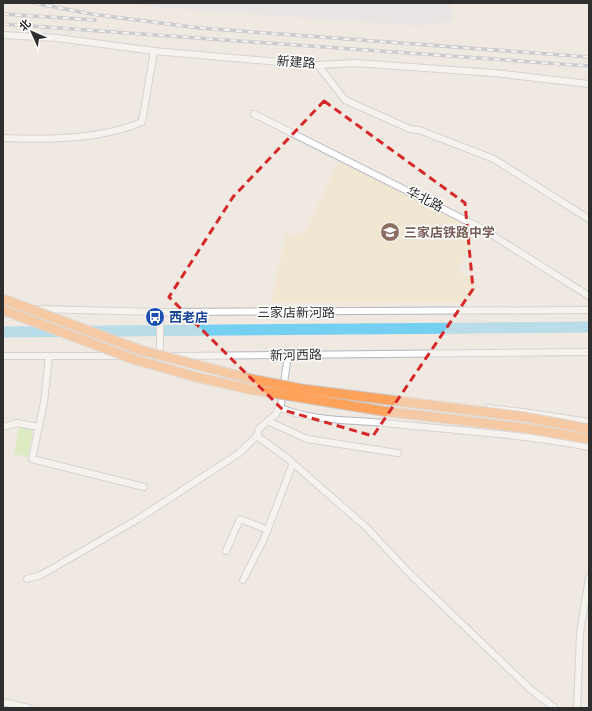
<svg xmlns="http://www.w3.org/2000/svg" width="592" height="711" viewBox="0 0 592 711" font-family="Poppins,'Noto Sans SC',sans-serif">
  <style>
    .industrial { fill: #e3e1e8 }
    .education { fill: #f0e6d1 }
    .pitch { fill: #c9ec9a }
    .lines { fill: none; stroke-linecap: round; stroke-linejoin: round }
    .river { stroke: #75cff0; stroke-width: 11 }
    .minor-casing { stroke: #b4b7c1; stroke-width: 8 }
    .minor { stroke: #fff; stroke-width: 6 }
    .rail-casing { stroke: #a3a6b8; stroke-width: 3.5 }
    .rail { stroke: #fff; stroke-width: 2; stroke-dasharray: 6; stroke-linecap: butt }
    .highway-bridge-casing { stroke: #c9c9c9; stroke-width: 11; stroke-linecap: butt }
    .highway-bridge { stroke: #ffa35c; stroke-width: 9 }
    .marked { fill: none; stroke: #d62828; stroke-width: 3; stroke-dasharray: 8 5; stroke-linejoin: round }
    .labels { text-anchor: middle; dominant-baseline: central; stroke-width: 3; stroke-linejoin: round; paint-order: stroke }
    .street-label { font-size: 13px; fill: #2e2e2e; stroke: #fff }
    .education-label { font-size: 13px; font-weight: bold; fill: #785e54; stroke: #fff; text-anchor: start }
    .transit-label { font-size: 13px; font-weight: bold; fill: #164399; stroke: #fff; text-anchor: start }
  </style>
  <rect width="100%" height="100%" fill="#efe9e1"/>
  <polygon class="industrial" points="139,3 453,3 452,21 420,26 139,6"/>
  <polygon class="education" points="339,161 480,231 457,270 480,283 471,302 271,302 286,233 296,236 307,228"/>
  <polygon class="pitch" points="19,427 33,430 28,457 14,454"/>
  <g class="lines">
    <polyline class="river" points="3,332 589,327"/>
    <g class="minor-casing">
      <g id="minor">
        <polyline points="3,35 57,38 154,51 244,59 318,65 356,63 494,73 589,84"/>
        <polyline points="318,65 345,100 410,129 419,130 494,159 589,219"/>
        <polyline points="254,114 481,228 589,296"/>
        <path d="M 3,138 C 45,140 103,139 142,122 L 154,51"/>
        <polyline points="35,309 160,312 589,310"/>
        <polyline points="3,356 119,356"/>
        <polyline points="49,356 44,402 32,459 144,487"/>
        <polyline points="131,356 153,356"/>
        <polyline points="160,356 160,312"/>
        <polyline points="173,356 589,352"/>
        <path d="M 279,407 C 308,421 351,420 384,423 C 452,430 521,434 589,447"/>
        <polyline points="488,408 523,412 589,422"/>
        <polyline points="268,421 307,439 398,453"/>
        <polyline points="3,427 17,423 39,427"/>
        <polyline points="257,436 287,458 367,528 411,575 530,689 555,708"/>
        <polyline points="226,551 240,519 268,530"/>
        <polyline points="27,579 41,575 138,519 238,454 257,436 259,429 276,414 281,404 288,355"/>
        <polyline points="243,580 264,539 293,463"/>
        <polyline points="3,702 29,708"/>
        <polyline points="577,708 580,633 589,578"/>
      </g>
    </g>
    <use href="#minor" class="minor"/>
    <g class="rail-casing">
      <g id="rail">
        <polyline points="34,3 91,14 199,28 589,57"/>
        <polyline points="3,14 95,20"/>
        <polyline points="3,24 589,66"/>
      </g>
    </g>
    <use href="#rail" class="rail"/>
    <g class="highway-bridge-casing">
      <g id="highway-bridge">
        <polyline points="3,299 140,350 251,379 302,389 525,417 589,429"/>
        <polyline points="3,310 136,360 196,377 249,389 383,411 524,428 589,439"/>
      </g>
    </g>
    <use href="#highway-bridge" class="highway-bridge"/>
  </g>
  <path d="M0 0H592V711H0ZM 324,101 L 465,203 L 473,289 L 373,436 L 283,410 L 169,297 L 233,197 Z" fill="#efe9e1" fill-opacity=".55" fill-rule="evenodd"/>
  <path class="marked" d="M 324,101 L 465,203 L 473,289 L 373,436 L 283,410 L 169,297 L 233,197 Z"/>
  <defs>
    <g id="school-disc" transform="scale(1)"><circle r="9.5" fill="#8d6e63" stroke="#fff"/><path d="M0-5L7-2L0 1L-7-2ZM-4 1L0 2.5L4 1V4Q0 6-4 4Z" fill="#fff"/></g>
    <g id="bus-disc" transform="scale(1)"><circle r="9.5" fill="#1a4fb4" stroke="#fff"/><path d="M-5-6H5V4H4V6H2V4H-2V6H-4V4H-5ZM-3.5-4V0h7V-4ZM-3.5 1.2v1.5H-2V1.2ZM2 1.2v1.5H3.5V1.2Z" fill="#fff"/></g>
  </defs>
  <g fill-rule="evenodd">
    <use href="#school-disc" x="390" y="232"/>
    <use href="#bus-disc" x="155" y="317"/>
  </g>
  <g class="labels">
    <g class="street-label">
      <text transform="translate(296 62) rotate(4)">新建路</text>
      <text transform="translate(425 199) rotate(27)">华北路</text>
      <text x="296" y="312">三家店新河路</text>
      <text transform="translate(296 355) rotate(-1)">新河西路</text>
    </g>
    <g class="education-label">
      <text x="404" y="232">三家店铁路中学</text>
    </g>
    <g class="transit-label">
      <text x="169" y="317">西老店</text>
    </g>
  </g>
  <rect width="592" height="711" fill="none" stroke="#2e2e2e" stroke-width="8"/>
  <g transform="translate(32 32) rotate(315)" stroke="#ffffff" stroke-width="3" paint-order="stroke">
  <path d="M0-3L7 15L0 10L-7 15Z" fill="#2e2e2e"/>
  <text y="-6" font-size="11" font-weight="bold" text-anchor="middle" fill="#2e2e2e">北</text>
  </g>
</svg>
